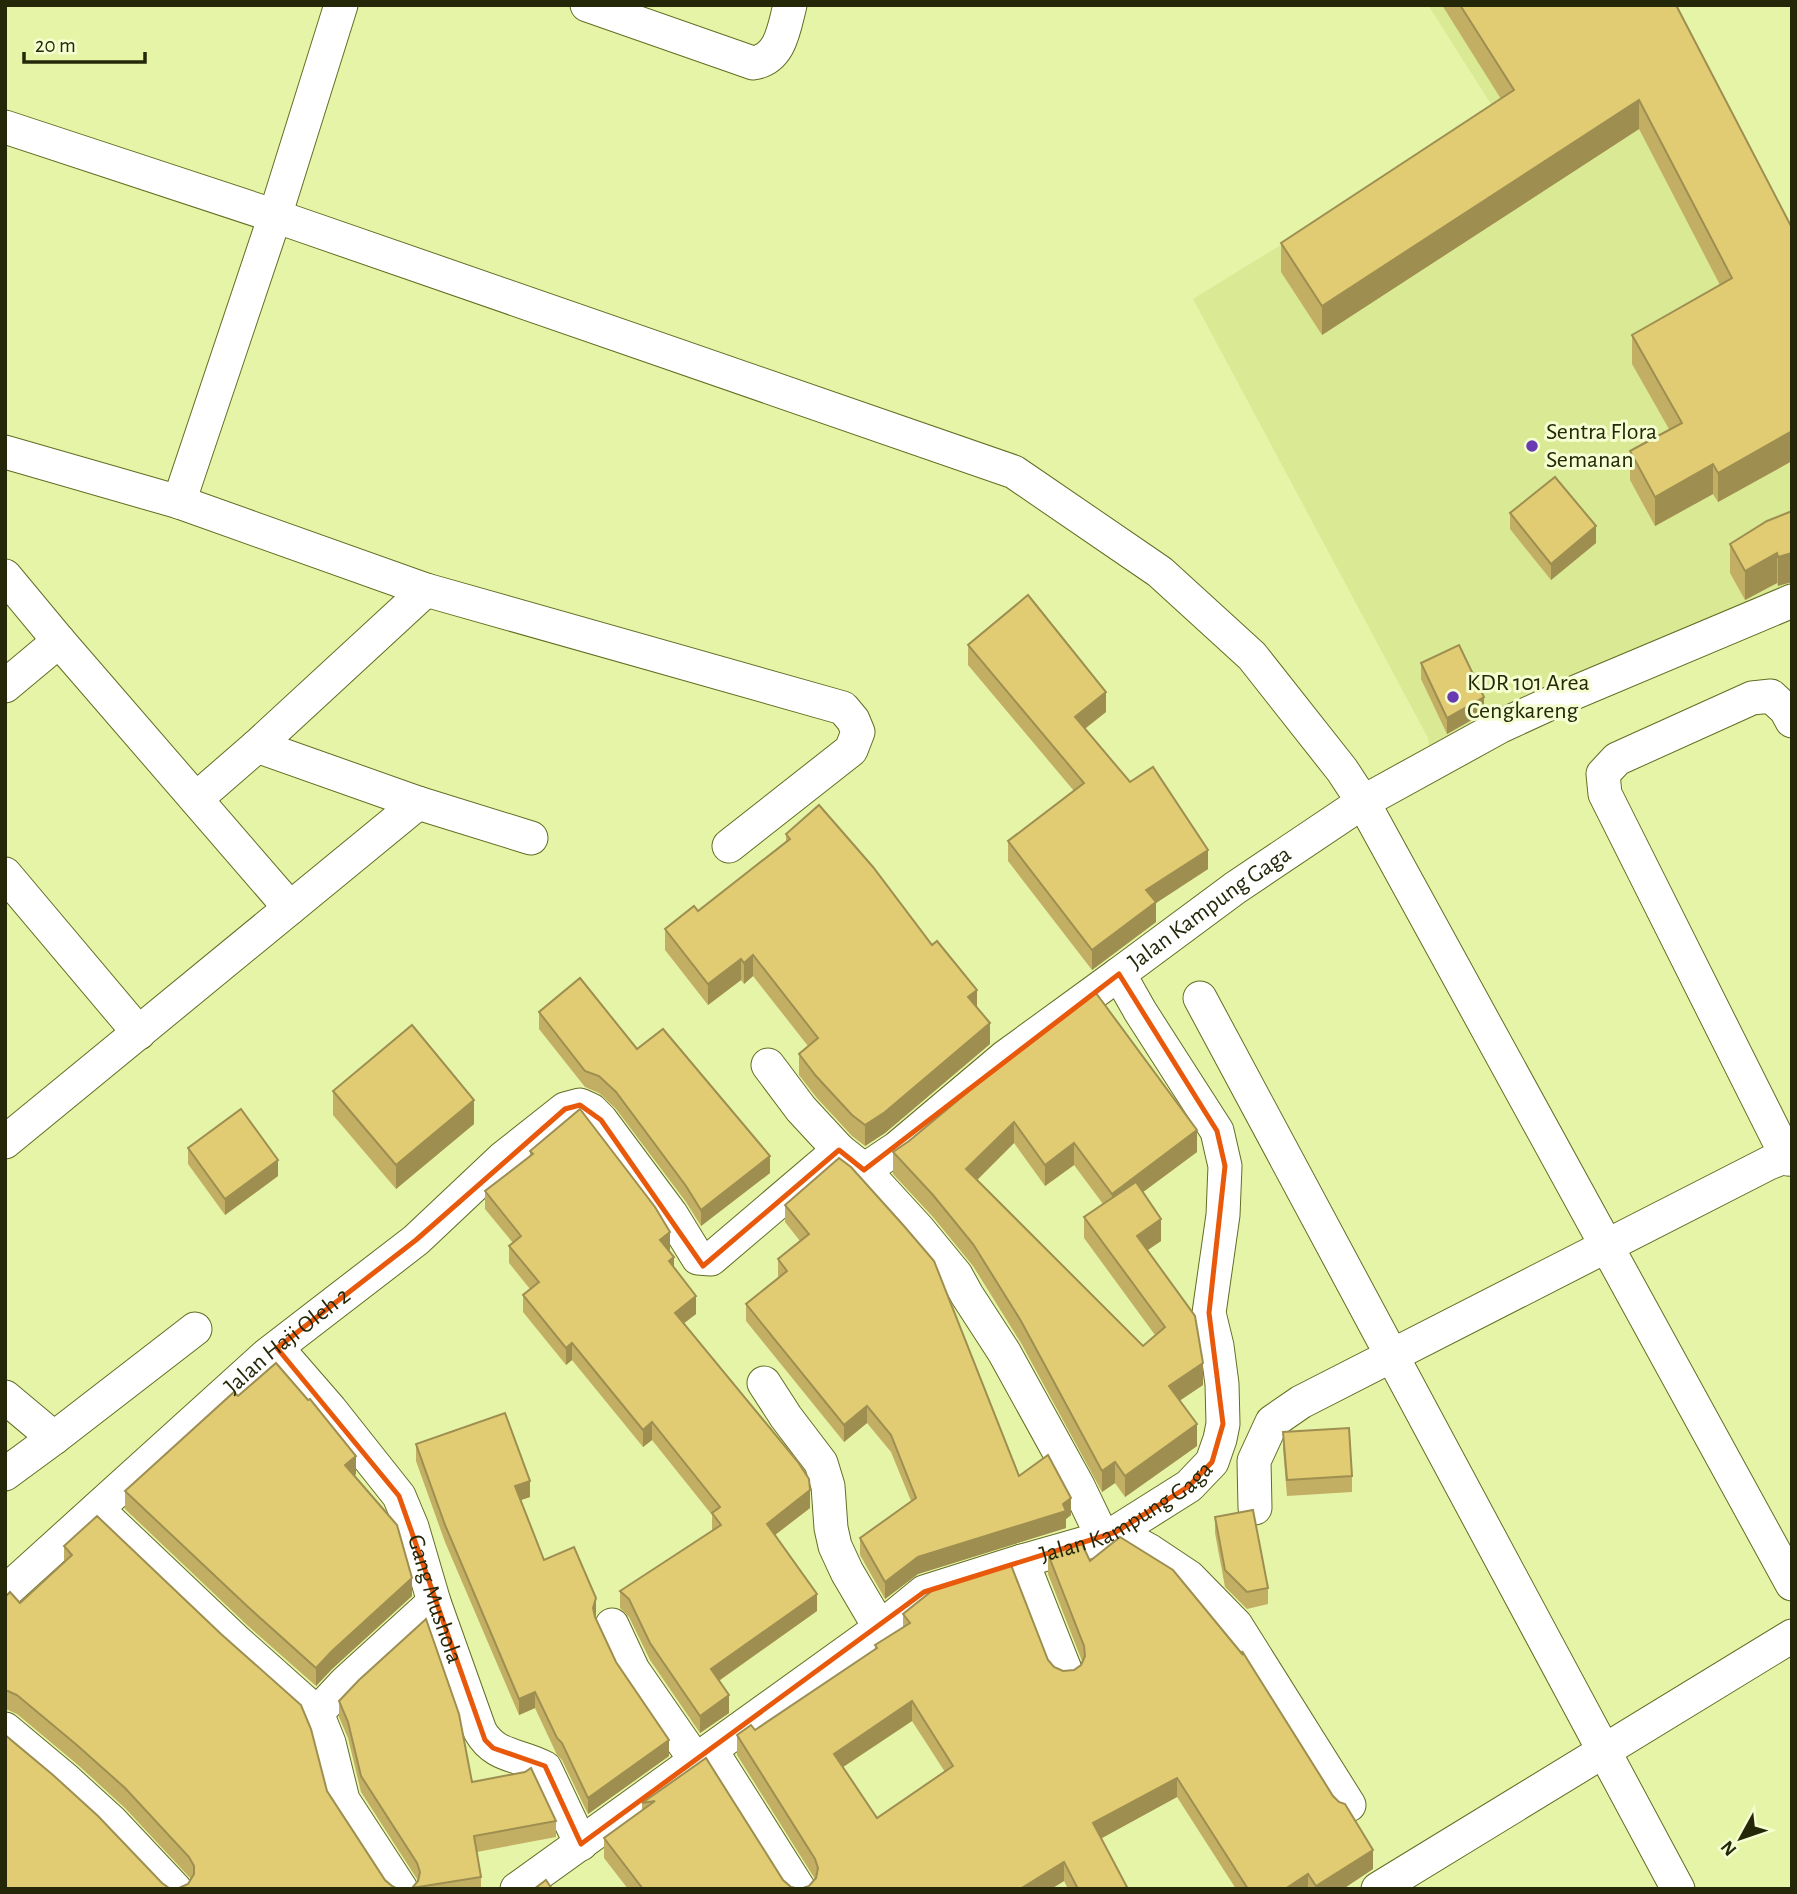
<svg xmlns="http://www.w3.org/2000/svg" width="1797" height="1894" viewBox="0 0 1797 1894" font-family="'Alegreya Sans',sans-serif">
  <style>
    .built { fill: #dae994 }
    .lines { fill: none; stroke-linecap: round; stroke-linejoin: round }
    .street-casing { stroke: #636d23; stroke-width: 35 }
    .street { stroke: #fff; stroke-width: 33 }
    .wall { fill: #c2af64; fill-rule: evenodd }
    .shaded-wall { fill: #9e8f51 }
    .building { fill: #e1cc74; stroke: #9e8f51; stroke-width: 2; fill-rule: evenodd }
    .marked { fill: none; stroke: #e8590c; stroke-width: 5; stroke-linejoin: round }
    .poi-dot { fill: #693bb3; stroke: #f5fed1; stroke-width: 2.5 }
    .labels { text-anchor: middle; dominant-baseline: central; stroke-width: 6; stroke-linejoin: round; paint-order: stroke }
    .poi-label { font-size: 24px; fill: #242809; stroke: #f5fed1; text-anchor: start }
    .street-label { font-size: 24px; fill: #242809; stroke: #f5fed1 }
  </style>
  <rect width="100%" height="100%" fill="#e6f4a8"/>
  <polygon class="built" points="1428,5 1676,5 1792,235 1792,593 1430,751 1428,738 1193,299 1496,112"/>
  <g class="lines">
    <g class="street-casing">
      <g id="street">
        <path d="M 587,5 L 753,63 C 781,59 784,28 790,5"/>
        <polyline points="5,127 275,216 1014,472 1160,572 1252,656 1342,770 1363,802 1792,1584"/>
        <polyline points="5,452 179,502 426,590 843,708 853,720 858,732 851,750 729,846"/>
        <polyline points="179,502 275,216 341,5"/>
        <polyline points="5,576 59,641 290,908"/>
        <polyline points="5,686 59,641"/>
        <polyline points="257,746 418,803 531,838"/>
        <polyline points="196,799 257,746 426,590"/>
        <polyline points="5,874 139,1033"/>
        <polyline points="1200,998 1678,1889"/>
        <polyline points="768,1065 801,1109 839,1150"/>
        <polyline points="5,1142 418,803"/>
        <polyline points="1788,1159 1605,794 1603,774 1617,759 1752,698 1771,696 1786,710 1792,721"/>
        <polyline points="864,1170 897,1148 1005,1057 1119,974"/>
        <path id="s1" d="M 277,1348 L 330,1409 L 399,1496 L 412,1527 L 434,1602 L 480,1731 C 495,1758 520,1754 545,1768 L 581,1844"/>
        <polyline points="764,1383 786,1417 821,1463 828,1486 831,1528 835,1546 847,1572 880,1628"/>
        <polyline points="5,1397 54,1438"/>
        <polyline points="5,1474 54,1438 195,1329"/>
        <polyline points="1255,1508 1254,1461 1272,1422 1301,1402 1769,1163 1782,1158 1792,1159"/>
        <polyline points="97,1509 234,1639 317,1713 329,1743 343,1800 401,1889"/>
        <polyline points="1116,1532 1150,1551 1189,1577 1236,1625 1349,1805"/>
        <polyline points="1022,1561 1066,1672"/>
        <path id="s2" d="M 5,1592 L 268,1354 L 416,1240 L 503,1158 L 565,1109 L 580,1105 L 591,1110 L 601,1120 L 671,1214 L 698,1258 L 711,1259 L 839,1150 L 864,1170 L 919,1230 L 956,1275 L 967,1295 L 1004,1352 L 1078,1486 L 1103,1538"/>
        <polyline points="612,1625 633,1670 696,1761"/>
        <polyline points="317,1713 345,1683 434,1602"/>
        <polyline points="5,1729 66,1780 112,1822 175,1889"/>
        <polyline points="711,1750 799,1889"/>
        <path id="s3" d="M 517,1889 L 880,1628 L 924,1592 L 1022,1561 L 1103,1538 L 1116,1532 L 1189,1486 L 1212,1462 L 1220,1439 L 1223,1424 L 1222,1384 L 1217,1346 L 1209,1313 L 1223,1215 L 1225,1166 L 1217,1131 L 1140,1011 L 1119,974 L 1235,888 L 1363,802 L 1501,726 L 1564,697 L 1792,601"/>
        <polyline points="1378,1889 1792,1636"/>
      </g>
    </g>
    <use href="#street" class="street"/>
  </g>
  <g class="wall">
    <polygon points="1442,5 1676,5 1792,228 1792,461 1718,502 1713,494 1655,526 1630,480 1630,451 1669,429 1632,364 1632,335 1720,285 1639,129 1322,335 1281,272 1281,243 1501,99"/>
    <polygon points="1792,511 1778,586 1777,583 1745,600 1730,573 1730,544"/>
    <polygon points="1510,513 1596,543 1551,580 1510,529"/>
    <polygon points="968,645 1106,712 1085,729 1130,782 1208,869 1156,903 1156,922 1092,970 1008,861 1008,841 1074,791 968,665"/>
    <polygon points="1421,663 1484,713 1447,734 1421,679"/>
    <polygon points="786,834 977,1008 990,1044 885,1133 865,1146 852,1136 816,1097 799,1075 799,1054 808,1046 753,976 744,984 741,980 708,1005 665,950 665,929 698,911 786,841"/>
    <polygon points="539,1012 637,1049 770,1173 701,1226 686,1202 616,1109 599,1093 585,1087 539,1029"/>
    <path d="M 1017,1051 L 1197,1152 L 1143,1192 L 1161,1241 L 1148,1250 L 1203,1385 L 1180,1400 L 1197,1446 L 1125,1497 L 1115,1483 L 1102,1492 L 1021,1343 L 973,1266 L 933,1217 L 893,1174 L 893,1152 L 909,1141 ZM 1014,1143 L 1045,1186 L 1074,1165 L 1103,1204 L 1084,1217 L 1084,1238 L 1155,1335 L 1143,1346 L 977,1180 Z"/>
    <polygon points="333,1091 474,1124 396,1189 333,1115"/>
    <polygon points="188,1148 278,1176 225,1215 188,1164"/>
    <polygon points="530,1151 670,1250 669,1251 674,1267 696,1314 684,1323 810,1508 775,1535 817,1611 719,1681 729,1713 700,1733 650,1660 629,1617 620,1608 620,1591 712,1531 712,1515 652,1440 643,1447 572,1360 566,1365 523,1312 523,1295 530,1289 509,1263 509,1246 513,1243 485,1209 485,1191 530,1155"/>
    <polygon points="785,1205 1019,1476 1071,1515 1066,1519 1066,1528 918,1574 885,1599 860,1555 860,1538 911,1501 891,1452 867,1423 844,1442 746,1321 746,1304 779,1278 778,1276 778,1259 800,1241 785,1222"/>
    <polygon points="238,1396 356,1474 354,1476 412,1596 332,1669 316,1686 247,1625 125,1509 125,1491"/>
    <polygon points="1283,1432 1352,1476 1352,1492 1287,1496 1283,1449"/>
    <polygon points="416,1444 530,1497 521,1500 544,1560 596,1614 595,1618 616,1662 669,1756 588,1814 562,1760 557,1755 535,1708 519,1715 445,1542 416,1461"/>
    <polygon points="1215,1517 1268,1588 1268,1604 1247,1609 1225,1587 1215,1533"/>
    <polygon points="64,1546 327,1791 385,1880 392,1886 396,1888 396,1889 5,1889 162,1883 169,1888 179,1888 188,1884 191,1879 125,1808 78,1765 17,1714 8,1710 5,1710 5,1597 20,1603 64,1562"/>
    <path d="M 1048,1554 L 1090,1561 L 1373,1869 L 1343,1889 L 1236,1889 L 1177,1797 L 1101,1838 L 1127,1889 L 1068,1889 L 1064,1881 L 1051,1889 L 628,1889 L 604,1858 L 604,1838 L 642,1810 L 642,1803 L 706,1758 L 783,1880 L 791,1887 L 800,1889 L 809,1886 L 815,1879 L 737,1755 L 737,1735 L 755,1730 L 875,1649 L 875,1645 L 903,1627 L 903,1614 L 1048,1660 L 1054,1667 L 1063,1671 L 1074,1670 L 1081,1665 L 1082,1661 L 1048,1574 ZM 912,1721 L 945,1772 L 877,1818 L 843,1767 Z"/>
    <polygon points="339,1701 472,1782 556,1821 556,1837 477,1852 481,1877 481,1889 412,1889 418,1881 417,1879 361,1792 348,1738 339,1717"/>
  </g>
  <g class="shaded-wall">
    <polygon points="1639,100 1639,129 1322,335 1322,306"/>
    <polygon points="1792,431 1792,461 1718,502 1718,473"/>
    <polygon points="1713,464 1713,494 1655,526 1655,497"/>
    <polygon points="1596,526 1596,543 1551,580 1551,564"/>
    <polygon points="1777,553 1777,583 1745,600 1745,571"/>
    <polygon points="1792,553 1792,582 1778,586 1778,557"/>
    <polygon points="1106,692 1106,712 1075,736 1075,717"/>
    <polygon points="1484,697 1484,713 1447,734 1447,718"/>
    <polygon points="1208,850 1208,869 1156,903 1156,922 1092,970 1092,950 1146,890"/>
    <polygon points="753,955 753,976 744,984 744,963"/>
    <polygon points="741,959 741,980 708,1005 708,984"/>
    <polygon points="977,990 977,1011 968,997"/>
    <polygon points="990,1023 990,1044 885,1133 865,1146 865,1125"/>
    <polygon points="474,1100 474,1124 396,1189 396,1165"/>
    <polygon points="1014,1122 1014,1143 966,1191 966,1169"/>
    <polygon points="1197,1130 1197,1152 1112,1215 1112,1194"/>
    <polygon points="1074,1143 1074,1165 1045,1186 1045,1165"/>
    <polygon points="770,1156 770,1173 701,1226 701,1210"/>
    <polygon points="278,1160 278,1176 225,1215 225,1199"/>
    <polygon points="1161,1219 1161,1241 1137,1257 1137,1236"/>
    <polygon points="670,1232 670,1250 660,1257 660,1240"/>
    <polygon points="674,1257 674,1274 669,1261"/>
    <polygon points="696,1296 696,1314 675,1330 675,1313"/>
    <polygon points="572,1343 572,1360 566,1365 566,1348"/>
    <polygon points="1203,1363 1203,1385 1169,1408 1169,1386"/>
    <polygon points="867,1406 867,1423 844,1442 844,1425"/>
    <polygon points="652,1422 652,1440 643,1447 643,1430"/>
    <polygon points="1197,1424 1197,1446 1125,1497 1125,1476"/>
    <polygon points="356,1456 356,1474 345,1483 345,1465"/>
    <polygon points="1115,1462 1115,1483 1102,1492 1102,1471"/>
    <polygon points="530,1481 530,1497 515,1502 515,1486"/>
    <polygon points="810,1490 810,1508 767,1541 767,1524"/>
    <polygon points="1071,1498 1071,1515 1066,1519 1066,1528 918,1574 885,1599 885,1582 918,1557 1063,1504"/>
    <polygon points="412,1578 412,1596 332,1669 316,1686 316,1668 332,1651"/>
    <polygon points="817,1594 817,1611 711,1686 711,1669"/>
    <polygon points="596,1598 596,1614 593,1624 593,1608"/>
    <polygon points="535,1692 535,1708 519,1715 519,1699"/>
    <polygon points="729,1695 729,1713 700,1733 700,1716"/>
    <polygon points="912,1701 912,1721 834,1773 834,1754"/>
    <polygon points="669,1740 669,1756 588,1814 588,1798"/>
    <polygon points="1177,1778 1177,1797 1093,1843 1093,1823"/>
    <polygon points="1373,1850 1373,1869 1343,1889 1316,1889 1316,1886"/>
    <polygon points="1064,1862 1064,1881 1051,1889 1020,1889"/>
    <polygon points="1308,1874 1308,1889 1285,1889"/>
  </g>
  <g class="building">
    <polygon points="1460,5 1676,5 1792,228 1792,431 1718,473 1713,464 1655,497 1630,451 1682,423 1632,335 1732,278 1639,100 1322,306 1281,243 1514,90"/>
    <polygon points="1555,477 1596,526 1551,564 1510,513"/>
    <polygon points="1792,511 1792,553 1778,557 1777,553 1745,571 1730,544 1767,521"/>
    <polygon points="1028,595 1106,692 1075,717 1130,782 1153,767 1208,850 1146,890 1156,902 1092,950 1008,841 1084,783 968,645"/>
    <polygon points="1459,645 1484,697 1447,718 1421,663"/>
    <polygon points="819,805 873,867 932,945 937,941 977,990 968,997 990,1023 885,1112 865,1125 852,1115 816,1076 799,1054 818,1038 753,955 744,963 741,959 708,984 665,929 694,906 698,911 790,839 786,834"/>
    <polygon points="580,978 637,1049 663,1029 770,1156 701,1210 686,1186 616,1092 599,1076 585,1071 539,1012"/>
    <polygon points="1096,993 1197,1130 1112,1194 1074,1143 1045,1165 1014,1122 966,1169 1143,1346 1165,1327 1084,1217 1136,1182 1161,1219 1137,1236 1195,1316 1203,1363 1169,1386 1197,1424 1125,1476 1115,1462 1102,1471 1021,1321 973,1244 933,1195 893,1152 909,1141 1017,1051"/>
    <polygon points="412,1025 474,1100 396,1165 333,1091"/>
    <polygon points="241,1109 278,1160 225,1199 188,1148"/>
    <polygon points="580,1109 655,1207 670,1232 660,1240 674,1257 669,1261 696,1296 675,1313 798,1462 809,1479 810,1490 767,1524 817,1594 711,1669 729,1695 700,1716 650,1643 629,1599 620,1591 721,1525 712,1513 720,1507 652,1422 643,1430 572,1343 566,1348 523,1295 539,1282 509,1246 521,1236 485,1191 533,1154 530,1151"/>
    <polygon points="839,1158 851,1167 904,1226 934,1261 1019,1476 1048,1455 1071,1498 1063,1504 1066,1511 918,1557 885,1582 860,1538 916,1498 891,1435 867,1406 844,1425 746,1304 787,1271 778,1259 809,1234 785,1205"/>
    <polygon points="276,1363 308,1400 310,1399 356,1456 345,1465 397,1525 412,1578 332,1651 316,1668 247,1606 125,1491 234,1392 238,1396"/>
    <polygon points="505,1413 530,1481 515,1486 544,1560 574,1547 596,1598 593,1608 595,1617 616,1662 669,1740 588,1798 562,1743 557,1738 535,1692 519,1699 445,1525 416,1444"/>
    <polygon points="1349,1428 1352,1476 1287,1480 1283,1432"/>
    <polygon points="1253,1510 1268,1588 1247,1592 1225,1570 1215,1517"/>
    <polygon points="97,1516 221,1634 301,1705 311,1729 327,1791 385,1880 392,1886 396,1888 394,1889 5,1889 5,1735 53,1775 98,1816 162,1883 169,1888 179,1888 188,1884 194,1874 194,1866 189,1857 125,1788 78,1746 17,1695 8,1691 5,1691 5,1597 10,1592 20,1603 72,1555 64,1546"/>
    <path d="M 1120,1537 L 1173,1570 L 1243,1655 L 1242,1651 L 1333,1796 L 1339,1802 L 1345,1804 L 1373,1850 L 1316,1886 L 1308,1874 L 1285,1889 L 1248,1889 L 1177,1778 L 1093,1823 L 1127,1887 L 1123,1889 L 1078,1889 L 1064,1862 L 1020,1889 L 643,1889 L 604,1838 L 655,1801 L 642,1803 L 706,1758 L 783,1880 L 791,1887 L 800,1889 L 809,1886 L 816,1878 L 818,1868 L 815,1859 L 737,1735 L 751,1725 L 755,1730 L 877,1648 L 875,1645 L 910,1623 L 903,1614 L 933,1590 L 1011,1565 L 1048,1660 L 1054,1667 L 1063,1671 L 1074,1670 L 1081,1665 L 1085,1656 L 1084,1646 L 1048,1554 L 1082,1544 L 1090,1561 ZM 912,1701 L 953,1766 L 877,1818 L 834,1754 Z"/>
    <polygon points="426,1619 459,1714 472,1782 525,1772 531,1768 556,1821 474,1836 481,1877 412,1888 418,1881 420,1872 417,1863 361,1776 348,1722 339,1701 359,1680"/>
    <polygon points="546,1880 552,1889 534,1889"/>
  </g>
  <path class="marked" d="M 1119,974 L 1217,1131 L 1225,1166 L 1209,1313 L 1223,1424 L 1212,1462 L 1189,1486 L 1116,1532 L 924,1592 L 581,1844 L 545,1766 L 493,1748 L 485,1740 L 399,1496 L 277,1348 L 416,1240 L 565,1109 L 580,1105 L 601,1120 L 703,1266 L 839,1150 L 864,1170 Z"/>
  <g class="poi-dot">
    <circle cx="1532" cy="446" r="7"/>
    <circle cx="1453" cy="697" r="7"/>
  </g>
  <g class="labels">
    <g class="poi-label">
      <text x="1546" y="432">Sentra Flora<tspan x="1546" dy="28">Semanan</tspan></text>
      <text x="1467" y="683">KDR 101 Area<tspan x="1467" dy="28">Cengkareng</tspan></text>
    </g>
    <g class="street-label">
      <text stroke="none"><textPath href="#s3" startOffset="1458">Jalan Kampung Gaga</textPath></text>
      <text stroke="none"><textPath href="#s2" startOffset="378">Jalan Haji Oleh 2</textPath></text>
      <text stroke="none"><textPath href="#s3" startOffset="723">Jalan Kampung Gaga</textPath></text>
      <text stroke="none"><textPath href="#s1" startOffset="301">Gang Mushola</textPath></text>
    </g>
  </g>
  <rect width="1797" height="1894" fill="none" stroke="#242809" stroke-width="14"/>
  <g transform="translate(1741 1838) rotate(230)" stroke="#f5fed1" stroke-width="5" paint-order="stroke">
  <path d="M0-5L12 26L0 18L-12 26Z" fill="#242809"/>
  <text y="-10" font-size="19" font-weight="bold" text-anchor="middle" fill="#242809">N</text>
  </g>
  <path d="M24 52v10h121v-10" fill="none" stroke="#242809" stroke-width="3.5"/>
  <text x="35" y="52" font-size="21" fill="#242809" stroke="#f5fed1" stroke-width="5" paint-order="stroke">20 m</text>
</svg>
